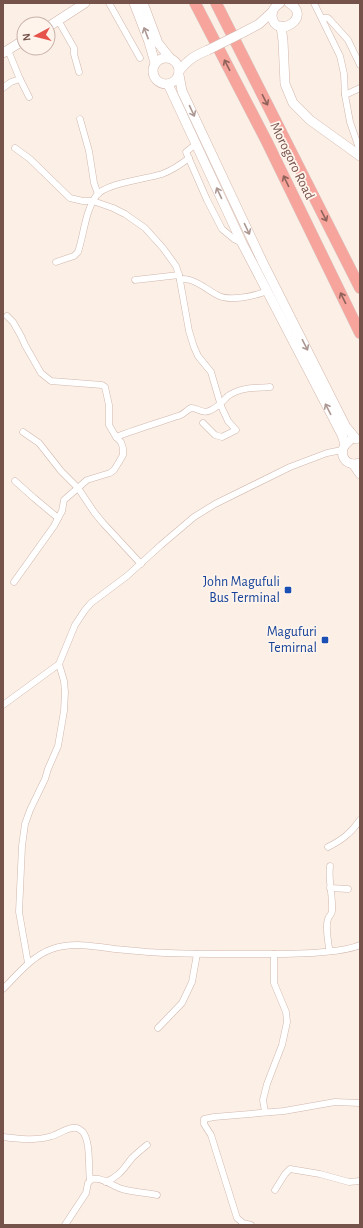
<svg xmlns="http://www.w3.org/2000/svg" width="363" height="1228" viewBox="0 0 363 1228" font-family="'Alegreya Sans',sans-serif">
  <style>
    .lines { fill: none; stroke-linecap: round; stroke-linejoin: round }
    .street-casing { stroke: #d0b7ae; stroke-width: 7 }
    .secondary-casing { stroke: #d3b6ac; stroke-width: 10 }
    .highway-casing { stroke: #d8cfcc; stroke-width: 12 }
    .street { stroke: #fff; stroke-width: 6 }
    .secondary { stroke: #fff; stroke-width: 9 }
    .highway { stroke: #f6a49c; stroke-width: 11 }
    .secondary-bridge-casing { stroke: #d3b6ac; stroke-width: 10; stroke-linecap: butt }
    .secondary-bridge { stroke: #fff; stroke-width: 9 }
    .oneway { stroke: #ac9792 }
    .oneway2 { stroke: #8f625a }
    .transit-dot { fill: #1a4fb4; stroke: #fff4ec; stroke-width: 1.5 }
    .labels { text-anchor: middle; dominant-baseline: central; stroke-width: 3.5; stroke-linejoin: round; paint-order: stroke }
    .street-label { font-size: 14px; fill: #75524a; stroke: #fff4ec }
    .transit-label { font-size: 14px; fill: #164399; stroke: #fff4ec; text-anchor: end }
  </style>
  <rect width="100%" height="100%" fill="#fcefe5"/>
  <g class="lines">
    <g class="street-casing">
      <g id="street">
        <polyline points="109,3 140,58"/>
        <polyline points="314,3 340,56 344,74 345,95 350,122 360,151"/>
        <polyline points="322,18 328,18 330,20 348,40 360,65"/>
        <polyline points="58,20 74,48 74,54 79,72"/>
        <polyline points="8,50 19,77 29,97"/>
        <polyline points="3,88 11,82 20,79"/>
        <polyline points="345,95 360,88"/>
        <polyline points="80,119 89,151 94,183 98,194"/>
        <polyline points="196,144 186,152 207,200 222,229 234,239 242,243"/>
        <polyline points="15,148 30,159 70,198 83,201 93,201 113,208 125,214 145,228 163,248 176,266 179,275 189,331 194,347 198,356 211,372 221,406 228,421 236,430 222,437 215,435 203,423"/>
        <path d="M 56,262 L 74,256 L 78,252 C 84,234 85,212 96,196 C 105,183 147,179 162,174 C 173,170 180,165 189,158"/>
        <path d="M 180,279 C 183,279 187,279 190,280 C 200,283 208,290 217,295 C 229,302 255,296 267,291"/>
        <polyline points="135,280 179,275"/>
        <polyline points="7,316 13,322 21,336 25,345 41,373 51,381 102,385 105,387 109,405 109,425 116,437 121,442 123,448 123,455 119,462 114,470 110,473 87,480 64,500 62,511 54,526 14,582"/>
        <polyline points="23,432 39,443 61,471 78,488 94,512 103,523 141,564"/>
        <path d="M 116,437 C 137,429 157,423 178,416 C 183,415 187,410 191,408 C 196,407 201,414 209,411 C 217,408 222,402 228,396 C 240,387 256,388 270,387"/>
        <polyline points="15,481 34,498 58,518"/>
        <polyline points="3,705 59,664 75,625 85,610 91,603 127,576 161,545 194,517 215,504 290,467 327,453 342,450"/>
        <path d="M 328,847 C 342,840 351,833 360,820"/>
        <path d="M 330,866 C 328,881 333,895 332,911 C 332,915 329,915 328,919 C 325,927 328,939 329,948 L 331,951"/>
        <polyline points="330,888 348,889"/>
        <polyline points="28,963 19,912 22,846 25,824 30,810 45,779 48,769 58,746 64,711 65,692 64,681 59,664"/>
        <path d="M 3,989 C 18,974 32,956 52,949 C 73,942 94,946 115,949 C 126,950 137,951 148,952 C 178,954 207,954 236,954 C 266,954 295,955 324,952 C 336,951 349,950 360,945"/>
        <polyline points="158,1028 182,1003 192,982 197,954"/>
        <polyline points="265,1112 263,1100 267,1084 282,1045 287,1022 286,1012 274,983 274,954"/>
        <path d="M 3,1137 C 19,1139 37,1141 52,1136 C 59,1134 65,1129 72,1128 C 76,1127 80,1129 83,1132 C 91,1143 88,1167 90,1180"/>
        <path d="M 106,1182 C 121,1175 123,1169 132,1158 C 137,1153 142,1149 147,1145"/>
        <polyline points="275,1190 285,1174 290,1169 320,1174 349,1182 360,1181"/>
        <path d="M 65,1225 L 86,1193 L 88,1183 L 92,1179 C 103,1177 112,1186 122,1189 C 133,1192 146,1193 157,1195"/>
        <polyline points="251,1225 243,1223 237,1218 211,1135 204,1124 204,1119 214,1117 284,1111 335,1102 360,1103"/>
      </g>
    </g>
    <g class="secondary-casing">
      <g id="secondary">
        <polyline points="134,3 149,42 155,63"/>
        <polyline points="143,3 158,43 170,58"/>
        <path d="M 280,3 C 275,6 272,10 272,16 C 275,41 314,17 289,3"/>
        <polyline points="281,26 283,41 285,84 293,103 310,120 360,156"/>
        <polyline points="48,27 85,3"/>
        <polyline points="240,34 259,24 272,12"/>
        <polyline points="3,53 24,40"/>
        <circle cx="166" cy="71" r="13"/>
        <path d="M 179,71 C 189,59 194,56 208,50"/>
        <polyline points="179,75 182,91 263,263 346,427 356,439"/>
        <polyline points="168,84 242,243 342,435 345,444"/>
        <path d="M 349,441 C 336,451 344,468 360,463"/>
        <polyline points="353,464 360,474"/>
      </g>
    </g>
    <g class="highway-casing">
      <g id="highway">
        <polyline points="195,3 267,142 360,333"/>
        <polyline points="216,3 360,288"/>
      </g>
    </g>
    <use href="#street" class="street"/>
    <use href="#secondary" class="secondary"/>
    <use href="#highway" class="highway"/>
    <g class="secondary-bridge-casing">
      <polyline id="secondary-bridge" points="208,50 240,34"/>
    </g>
    <use href="#secondary-bridge" class="secondary-bridge"/>
  </g>
  <defs><path id="oneway-shaft" d="M-6 0H5M1.5-3L5.5 0L1.5 3" fill="none" stroke-width="1.6" stroke-linecap="round" stroke-linejoin="round"/></defs>
  <g class="oneway">
    <use href="#oneway-shaft" transform="translate(146 33) rotate(-111)"/>
    <use href="#oneway-shaft" transform="translate(192 111) rotate(65)"/>
    <use href="#oneway-shaft" transform="translate(219 193) rotate(-115)"/>
    <use href="#oneway-shaft" transform="translate(247 229) rotate(65)"/>
    <use href="#oneway-shaft" transform="translate(305 345) rotate(63)"/>
    <use href="#oneway-shaft" transform="translate(328 409) rotate(-117)"/>
  </g>
  <g class="oneway2">
    <use href="#oneway-shaft" transform="translate(227 65) rotate(-117)"/>
    <use href="#oneway-shaft" transform="translate(265 100) rotate(63)"/>
    <use href="#oneway-shaft" transform="translate(286 181) rotate(-116)"/>
    <use href="#oneway-shaft" transform="translate(324 216) rotate(63)"/>
    <use href="#oneway-shaft" transform="translate(343 298) rotate(-116)"/>
  </g>
  <g class="transit-dot">
    <rect x="284" y="586" width="8" height="8" rx="2"/>
    <rect x="321" y="636" width="8" height="8" rx="2"/>
  </g>
  <g class="labels">
    <g class="street-label">
      <text transform="translate(292 161) rotate(64)">Morogoro Road</text>
    </g>
    <g class="transit-label">
      <text x="280" y="582">John Magufuli<tspan x="280" dy="16">Bus Terminal</tspan></text>
      <text x="317" y="632">Magufuri<tspan x="317" dy="16">Temirnal</tspan></text>
    </g>
  </g>
  <rect width="363" height="1228" fill="none" stroke="#75524a" stroke-width="8"/>
  <g transform="translate(36 36) rotate(263)"><circle r="19" fill="#fff4ec" stroke="#c8b3ab"/>
  <path d="M0-3L7 15L0 10L-7 15Z" fill="#e5534b"/>
  <text y="-6" font-size="11" font-weight="bold" text-anchor="middle" fill="#75524a">N</text>
  </g>
</svg>
